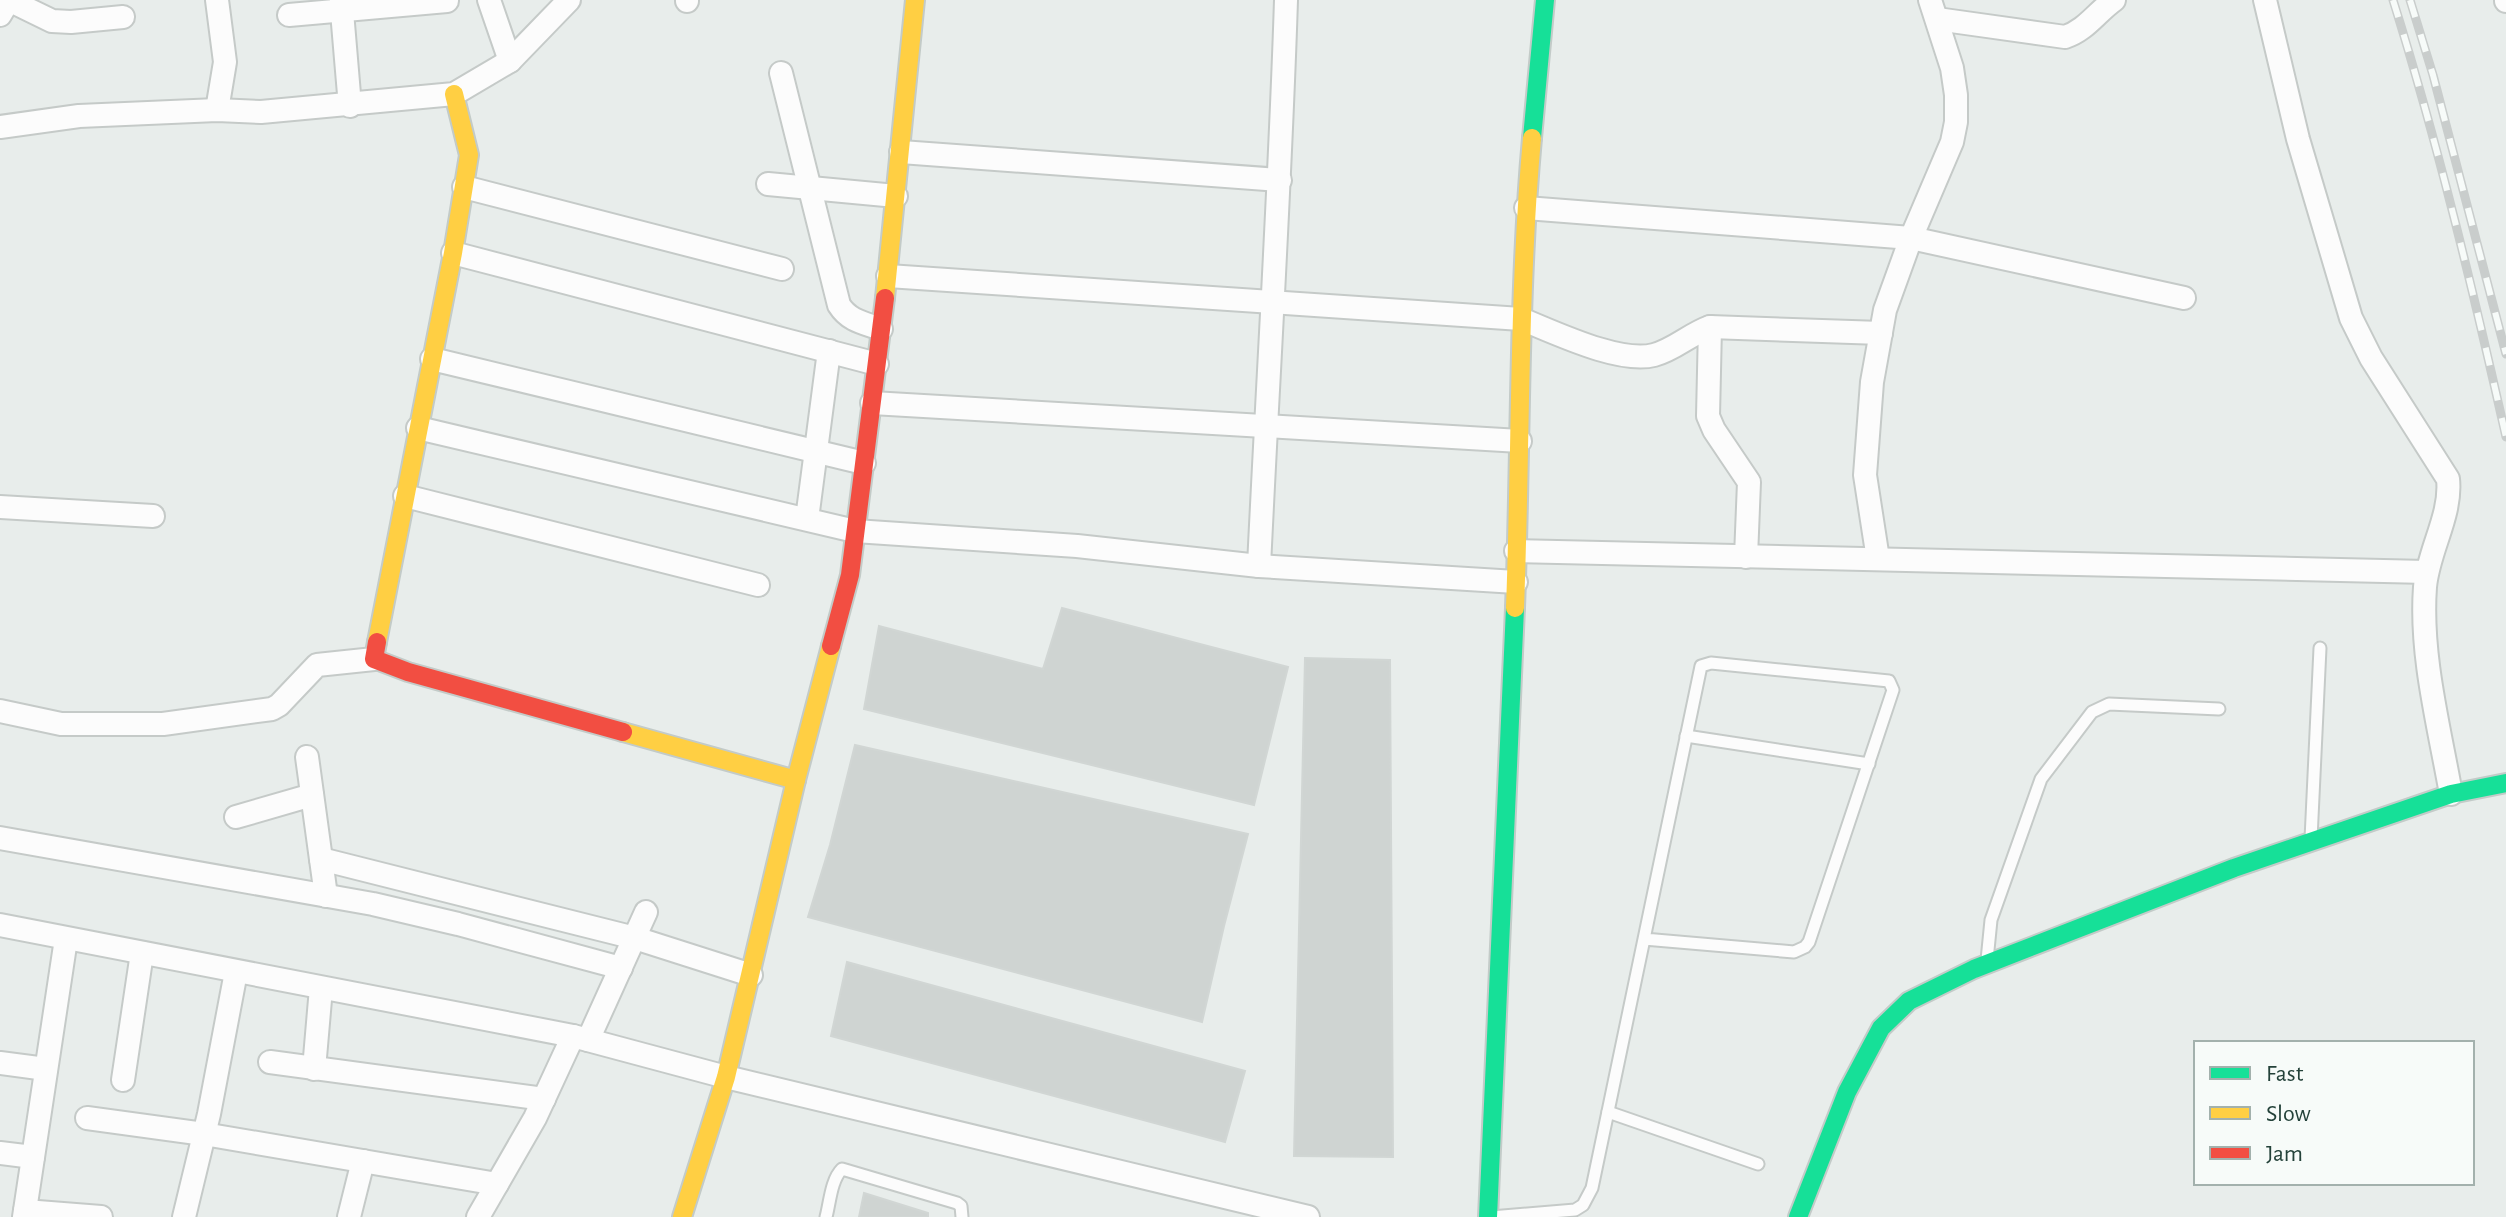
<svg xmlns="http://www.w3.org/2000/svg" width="2506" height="1217" viewBox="0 0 2506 1217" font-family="'Alegreya Sans',sans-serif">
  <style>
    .building { fill: #cfd4d2; stroke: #d1d6d4; stroke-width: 2 }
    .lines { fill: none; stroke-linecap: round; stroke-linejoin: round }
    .lane-casing { stroke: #c5cac8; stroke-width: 15 }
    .street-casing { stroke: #c5cac8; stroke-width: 26 }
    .fast-casing { stroke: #c3cbc8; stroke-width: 22 }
    .slow-casing { stroke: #c3cbc8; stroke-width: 22 }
    .jam-casing { stroke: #c3cbc8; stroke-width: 22 }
    .lane { stroke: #fcfcfc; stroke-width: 11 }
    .street { stroke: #fcfcfc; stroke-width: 22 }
    .fast { stroke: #16e098; stroke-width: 18 }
    .slow { stroke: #ffcf43; stroke-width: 18 }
    .jam { stroke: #f24e42; stroke-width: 18 }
    .rail-casing { stroke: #c9cdcc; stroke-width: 9 }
    .rail { stroke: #f7fbf9; stroke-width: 6; stroke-dasharray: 18; stroke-linecap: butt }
  </style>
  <rect width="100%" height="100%" fill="#e8edeb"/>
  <g class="building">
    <polygon points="1062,608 1288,667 1254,805 864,709 879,626 1043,669"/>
    <polygon points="1305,658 1390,660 1393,1157 1294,1156"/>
    <polygon points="855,745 1248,834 1224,926 1202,1022 808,917 830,845"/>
    <polygon points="847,962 1245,1071 1225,1142 831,1036"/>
    <polygon points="864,1193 928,1213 928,1217 859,1217"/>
  </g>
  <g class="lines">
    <g class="lane-casing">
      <g id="lane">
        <polyline points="1686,736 1869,764"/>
        <polyline points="2311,839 2320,648"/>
        <polyline points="1987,960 1991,920 2041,779 2092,712 2109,704 2219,709"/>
        <polyline points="1608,1112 1758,1164"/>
        <path d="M 826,1217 C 830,1202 831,1180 842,1169 L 957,1203 L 961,1206 L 962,1217"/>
        <polyline points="1491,1217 1575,1210 1583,1205 1592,1188 1701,666 1711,663 1889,681 1893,690 1809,942 1805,947 1794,952 1644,939"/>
      </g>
    </g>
    <g class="street-casing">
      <g id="street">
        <polyline points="341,0 350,106"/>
        <polyline points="489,0 510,61"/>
        <path d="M 2265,0 L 2298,139 L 2351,318 L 2371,358 L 2448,479 C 2452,515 2428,551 2425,587 C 2420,655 2439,726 2451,794"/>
        <polyline points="2506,0 2506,1"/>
        <polyline points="687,1 687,0"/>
        <polyline points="0,15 9,0 52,21 71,22 123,17"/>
        <polyline points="289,15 447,1"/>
        <path d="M 1937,19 L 2065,37 C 2086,30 2096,13 2114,0"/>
        <path d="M 781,73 L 839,305 C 849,321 864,323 881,329"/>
        <polyline points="217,110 225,62 217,0"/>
        <polyline points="0,127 79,116 217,110 261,112 454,94 510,61 569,0"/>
        <polyline points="901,152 1280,180"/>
        <polyline points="768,184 896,196"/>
        <polyline points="464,187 782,269"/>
        <polyline points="1526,208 1911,238 2184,298"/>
        <polyline points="453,253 877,364"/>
        <path d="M 888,276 L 1521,319 C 1554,332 1619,364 1654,355 C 1674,350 1690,334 1710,327 L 1881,333"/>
        <polyline points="1710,327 1708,416 1714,430 1749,482 1746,557"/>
        <polyline points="432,359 864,463"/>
        <polyline points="872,403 1520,441"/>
        <polyline points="418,428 855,531 1077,546 1259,566 1516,582"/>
        <polyline points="405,496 758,585"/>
        <polyline points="0,507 153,516"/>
        <polyline points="807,519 829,351"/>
        <polyline points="1516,551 2427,572"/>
        <polyline points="1878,559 1865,475 1872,382 1885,310 1911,238 1952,142 1956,122 1956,95 1952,68 1930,0"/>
        <path d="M 1259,566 C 1268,377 1280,189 1286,0"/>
        <polyline points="0,711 61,724 163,724 272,709 279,705 317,665 374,659"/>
        <polyline points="307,757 326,896"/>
        <polyline points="236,817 312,795"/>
        <polyline points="0,838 373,904 458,924 621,968"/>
        <polyline points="321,859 635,938 751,975"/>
        <polyline points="0,925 573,1036"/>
        <polyline points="588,1040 646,912"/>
        <polyline points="270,1062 544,1099"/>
        <polyline points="0,1063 46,1069"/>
        <polyline points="314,1069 321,988"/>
        <polyline points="123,1080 142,953"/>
        <polyline points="87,1118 204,1134 497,1184"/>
        <polyline points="0,1153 33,1157"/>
        <polyline points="25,1211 101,1217"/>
        <polyline points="24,1217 66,939"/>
        <polyline points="184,1217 209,1114 236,972"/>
        <polyline points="349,1217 363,1161"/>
        <polyline points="478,1217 535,1118 573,1036 726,1077 1308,1217"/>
      </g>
    </g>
    <g class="fast-casing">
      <g id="fast">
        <polyline points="1532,138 1545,0"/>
        <polyline points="1488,1217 1515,608"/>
        <polyline points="1798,1217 1847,1092 1881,1028 1909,1001 1974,969 2234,868 2451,794 2506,783"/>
      </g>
    </g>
    <g class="slow-casing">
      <g id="slow">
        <polyline points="885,298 915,0"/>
        <path d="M 1515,608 C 1521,451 1518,294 1532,138"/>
        <polyline points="377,642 453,253 469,155 454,94"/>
        <polyline points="623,732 796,780"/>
        <polyline points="682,1217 726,1077 796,780 831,646"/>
      </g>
    </g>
    <g class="jam-casing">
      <g id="jam">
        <polyline points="377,642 374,659 408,672 623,732"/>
        <polyline points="831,646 850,575 885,298"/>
      </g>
    </g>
    <use href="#lane" class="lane"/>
    <use href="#street" class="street"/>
    <use href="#fast" class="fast"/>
    <use href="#slow" class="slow"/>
    <use href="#jam" class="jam"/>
    <g class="rail-casing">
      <g id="rail">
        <path d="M 2393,0 C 2438,144 2473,290 2506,437"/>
        <polyline points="2410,0 2433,75 2506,354"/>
      </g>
    </g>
    <use href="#rail" class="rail"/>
  </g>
  <rect x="2194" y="1041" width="280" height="144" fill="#f7fbf9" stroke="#a3b1ad" stroke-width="2"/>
  <rect x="2210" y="1067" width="40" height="12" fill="#16e098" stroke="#a3b1ad" stroke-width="2"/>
  <text x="2266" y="1081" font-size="24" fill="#24423a">Fast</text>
  <rect x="2210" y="1107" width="40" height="12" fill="#ffcf43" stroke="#a3b1ad" stroke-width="2"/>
  <text x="2266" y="1121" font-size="24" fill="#24423a">Slow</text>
  <rect x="2210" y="1147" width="40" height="12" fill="#f24e42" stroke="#a3b1ad" stroke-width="2"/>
  <text x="2266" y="1161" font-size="24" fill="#24423a">Jam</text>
</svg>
